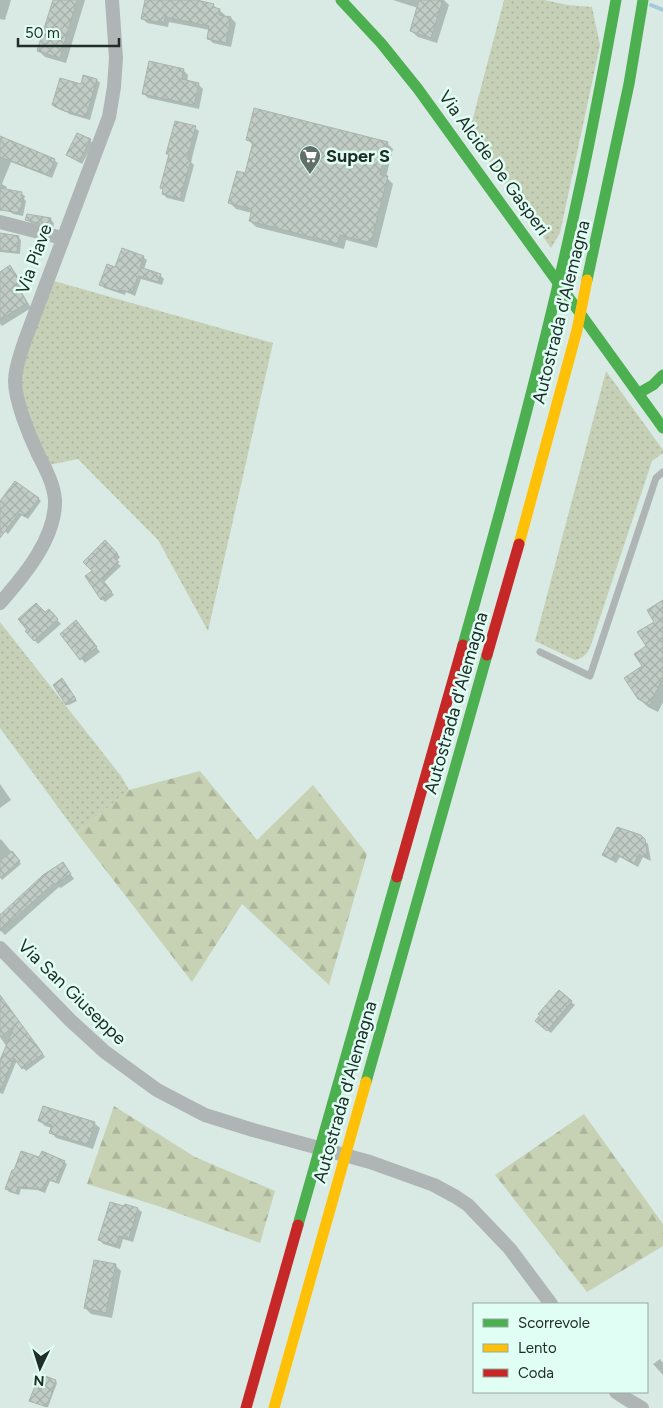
<svg xmlns="http://www.w3.org/2000/svg" width="663" height="1408" viewBox="0 0 663 1408" font-family="Figtree,sans-serif">
  <style>
    .green { fill: url(#green-dots) }
    .forest { fill: url(#forest-firs) }
    .shadow { fill: #0003 }
    .lines { fill: none; stroke-linecap: round; stroke-linejoin: round }
    .stream { stroke: #a4cbdc; stroke-width: 4 }
    .building { fill: url(#building-cross-hatch); stroke: #a9b4ad }
    .lane { stroke: #afb5b4; stroke-width: 7 }
    .street { stroke: #afb5b4; stroke-width: 14 }
    .fast { stroke: #4caf50; stroke-width: 11 }
    .slow { stroke: #ffc107; stroke-width: 11 }
    .jam { stroke: #c62828; stroke-width: 11 }
    .labels { text-anchor: middle; dominant-baseline: central; stroke-width: 5; stroke-linejoin: round; paint-order: stroke }
    .poi-label { font-size: 18px; font-weight: bold; fill: #212d29; stroke: #e0fef3; text-anchor: start }
    .street-label { font-size: 18px; fill: #212d29; stroke: #e0fef3 }
  </style>
  <defs>
    <pattern id="green-dots" width="8" height="8" patternUnits="userSpaceOnUse" patternTransform="scale(1.25)"><rect width="8" height="8" fill="#c6d0b7"/><path d="M2 2h.1M6 6h.1" fill="none" stroke="#aab39d" stroke-width="1.8" stroke-linecap="round"/></pattern>
    <pattern id="forest-firs" width="22" height="20" patternUnits="userSpaceOnUse" patternTransform="scale(1.25)"><rect width="22" height="20" fill="#c7d1b4"/><path d="M5 1l3.5 6h-7zM16 11l3.5 6h-7z" fill="#abb49b"/></pattern>
    <pattern id="building-cross-hatch" width="8" height="8" patternUnits="userSpaceOnUse" patternTransform="scale(1.25)"><rect width="8" height="8" fill="#c2ccc6"/><path d="M0 0l8 8M0 8l8-8" fill="none" stroke="#a6b0aa"/></pattern>
  </defs>
  <rect width="100%" height="100%" fill="#d9eae4"/>
  <g class="green">
    <polygon points="504,0 544,0 568,5 592,7 600,45 560,233 551,248 469,133"/>
    <polygon points="47,279 273,343 208,631 158,540 78,459 44,466 16,390"/>
    <path d="M 606,371 L 663,450 L 663,453 L 652,461 L 590,648 C 586,655 583,658 575,660 L 535,641 Z"/>
    <polygon points="0,622 121,776 129,790 77,833 0,728"/>
  </g>
  <g class="forest">
    <polygon points="200,771 257,840 313,785 367,854 329,985 242,904 192,982 77,833 129,790"/>
    <polygon points="114,1106 195,1157 275,1191 260,1243 158,1206 87,1184"/>
    <polygon points="584,1114 663,1224 663,1246 587,1292 495,1175"/>
  </g>
  <g class="shadow">
    <polygon points="0,0 11,0 5,20 0,19"/>
    <polygon points="54,0 85,0 66,63 45,57 39,51"/>
    <polygon points="146,0 190,0 213,5 225,15 224,17 231,18 236,23 231,47 213,43 208,38 210,30 169,22 168,27 147,23 142,18"/>
    <polygon points="393,0 444,0 449,5 437,43 418,37 411,31 418,8"/>
    <polygon points="183,70 188,75 187,82 198,84 203,89 199,109 148,98 143,93"/>
    <polygon points="97,80 100,83 90,120 69,114 67,112 60,110 53,105 82,86"/>
    <polygon points="195,128 199,131 191,162 194,165 184,202 167,198 163,194 164,190 161,188 170,156 167,153"/>
    <polygon points="0,138 54,160 58,163 52,178 11,162 2,184 7,187 6,190 21,193 25,196 24,199 26,201 23,216 13,214 0,205"/>
    <polygon points="247,139 387,143 393,149 386,177 393,184 377,248 346,240 344,249 256,227 250,221 252,213 236,209 230,203 246,174 254,146"/>
    <polygon points="90,140 93,144 82,164 71,158 68,155"/>
    <polygon points="27,219 51,220 54,223 53,229 31,223"/>
    <polygon points="0,234 18,237 21,240 20,254 0,252"/>
    <polygon points="143,257 147,260 144,269 160,275 164,279 162,285 141,279 135,296 126,292 125,295 104,288 101,284 116,269"/>
    <polygon points="10,267 15,272 24,287 20,289 31,308 2,326 0,324 0,273"/>
    <polygon points="38,498 41,501 28,519 22,515 8,534 0,528 0,503"/>
    <polygon points="105,542 120,557 116,562 121,566 104,582 114,595 105,602 102,599 93,571"/>
    <polygon points="49,611 61,624 38,644 27,631"/>
    <polygon points="80,626 100,652 85,663 61,634"/>
    <polygon points="643,667 663,675 663,702 658,712 648,707 639,699"/>
    <polygon points="64,682 77,701 69,705 67,704"/>
    <polygon points="0,784 11,800 0,808"/>
    <polygon points="1,839 21,864 2,880 0,877 0,840"/>
    <polygon points="644,840 648,844 651,861 643,857 638,867 620,857 616,863 608,858 604,854"/>
    <polygon points="67,869 74,879 61,888 59,887 5,935 0,930 0,913 2,915"/>
    <polygon points="559,992 575,1005 551,1033 540,1024"/>
    <polygon points="0,996 45,1057 26,1071 17,1060 3,1094 0,1093 0,1064 7,1047 0,1037"/>
    <polygon points="40,1121 94,1123 100,1128 93,1149 56,1138 51,1132 52,1128 45,1126"/>
    <polygon points="40,1158 64,1162 67,1164 59,1184 50,1181 45,1193 38,1190 21,1189 19,1195 9,1192 7,1189"/>
    <polygon points="125,1207 138,1209 142,1212 133,1242 123,1239 120,1249 103,1244 100,1240"/>
    <polygon points="115,1265 121,1271 112,1318 91,1314 85,1308"/>
    <polygon points="660,1359 663,1363 663,1375 653,1364"/>
    <polygon points="56,1381 57,1383 48,1407 32,1402"/>
  </g>
  <g class="lines">
    <polyline class="stream" points="651,5 663,10"/>
  </g>
  <g class="building">
    <polygon points="53,0 77,0 60,58 37,51"/>
    <polygon points="145,0 197,0 214,4 213,7 220,9 219,15 231,17 226,43 207,39 209,26 165,17 164,23 141,19"/>
    <polygon points="419,0 443,0 431,38 410,31"/>
    <polygon points="149,61 184,69 182,79 199,83 194,105 142,94"/>
    <polygon points="83,75 97,79 86,117 64,111 64,110 55,107 55,106 52,105 60,78 81,84"/>
    <polygon points="254,108 388,142 380,175 388,176 371,243 340,235 338,244 249,221 252,209 228,203 237,171 245,173 253,142 246,140"/>
    <polygon points="175,121 196,126 187,159 191,160 180,199 162,194 163,189 160,188 169,154 166,154"/>
    <polygon points="77,133 91,139 79,161 66,155"/>
    <polygon points="0,136 55,159 49,175 0,157"/>
    <polygon points="0,188 22,192 21,196 23,196 20,213 0,210"/>
    <polygon points="27,214 51,218 50,226 25,220"/>
    <polygon points="0,233 19,236 17,252 0,250"/>
    <polygon points="122,248 144,256 140,267 161,274 158,282 138,276 132,293 122,290 121,292 99,285 107,264 115,267"/>
    <polygon points="10,265 20,282 16,284 27,303 0,320 0,272"/>
    <polygon points="15,481 39,498 25,517 19,513 0,538 0,501"/>
    <polygon points="105,540 118,554 114,558 119,562 102,579 112,592 101,600 85,576 92,571 83,562"/>
    <polygon points="663,600 663,681 660,683 650,705 638,699 624,678 642,666 634,654 646,646 637,632 654,622 647,610"/>
    <polygon points="36,603 45,612 49,609 58,619 34,641 25,631 27,630 18,619"/>
    <polygon points="76,620 97,647 80,660 60,634"/>
    <polygon points="62,678 76,699 66,705 53,685"/>
    <polygon points="617,827 641,835 645,839 648,859 639,854 634,864 616,854 612,860 602,855"/>
    <polygon points="12,851 20,861 0,878 0,861"/>
    <polygon points="63,862 71,874 55,885 54,883 0,931 0,915 43,875"/>
    <polygon points="559,990 572,1001 547,1031 535,1021 540,1015 538,1014"/>
    <polygon points="0,995 43,1054 22,1069 14,1058 0,1091 0,1060 14,1027 0,1037"/>
    <polygon points="43,1106 95,1122 88,1145 49,1133 52,1125 38,1121"/>
    <polygon points="21,1151 39,1157 42,1151 65,1161 56,1182 48,1179 42,1191 34,1188 18,1187 16,1193 5,1189 12,1170 14,1170"/>
    <polygon points="110,1202 124,1206 125,1204 138,1208 129,1239 119,1236 116,1246 98,1240"/>
    <polygon points="94,1260 116,1264 106,1313 84,1308"/>
    <polygon points="40,1374 56,1380 47,1407 29,1401"/>
  </g>
  <g class="lines">
    <polyline class="lane" points="540,652 590,676 656,478 663,472"/>
    <g class="street">
      <polyline points="0,222 62,238"/>
      <path d="M 0,603 C 24,576 56,538 55,500 C 54,484 45,468 38,454 C 29,435 15,401 15,381 C 15,367 21,353 25,340 L 109,117 L 114,87 L 116,58 L 112,0"/>
      <polyline points="0,948 70,1020 105,1052 157,1090 205,1115 253,1130 370,1162 434,1185 456,1197 468,1205 510,1249 551,1304"/>
      <polyline points="616,1392 625,1398 642,1408"/>
    </g>
    <g class="fast">
      <polyline points="341,0 381,43 418,89 663,428"/>
      <polyline points="587,280 629,84 643,0"/>
      <polyline points="639,393 653,385 663,375"/>
      <path d="M 463,645 C 506,492 548,338 581,182 C 594,122 605,61 616,0"/>
      <polyline points="366,1082 487,655"/>
      <polyline points="298,1225 397,877"/>
    </g>
    <g class="slow">
      <polyline points="519,544 577,330 587,280"/>
      <polyline points="274,1408 366,1082"/>
    </g>
    <g class="jam">
      <polyline points="487,655 519,544"/>
      <polyline points="397,877 463,645"/>
      <polyline points="246,1408 298,1225"/>
    </g>
  </g>
  <defs>
    <g id="supermarket-pin" transform="scale(1.125)"><path d="M0 17L-7.5 6A9.5 9.5 0 1 1 7.5 6Z" fill="#616f6a" stroke="#e0fef3"/><path d="M-6-5.5h2.5l.6 2H6L4.5 2H-2.5L-4.4-4H-6ZM-1.5 3.2a1.3 1.3 0 1 0 .1 0ZM3 3.2a1.3 1.3 0 1 0 .1 0Z" fill="#fff"/></g>
  </defs>
  <g fill-rule="evenodd">
    <use href="#supermarket-pin" x="310" y="156"/>
  </g>
  <g class="labels">
    <g class="poi-label">
      <text x="326" y="156">Super S</text>
    </g>
    <g class="street-label">
      <text transform="translate(494 163) rotate(54)">Via Alcide De Gasperi</text>
      <text transform="translate(34 259) rotate(-70)">Via Piave</text>
      <text transform="translate(561 312) rotate(-76)">Autostrada d'Alemagna</text>
      <text transform="translate(456 703) rotate(-74)">Autostrada d'Alemagna</text>
      <text transform="translate(72 992) rotate(44)">Via San Giuseppe</text>
      <text transform="translate(345 1092) rotate(-74)">Autostrada d'Alemagna</text>
    </g>
  </g>
  <rect x="473" y="1303" width="175" height="90" fill="#e0fef3" stroke="#94aaa2"/>
  <rect x="483" y="1319" width="25" height="8" fill="#4caf50" stroke="#94aaa2"/>
  <text x="518" y="1328" font-size="15" fill="#212d29">Scorrevole</text>
  <rect x="483" y="1344" width="25" height="8" fill="#ffc107" stroke="#94aaa2"/>
  <text x="518" y="1353" font-size="15" fill="#212d29">Lento</text>
  <rect x="483" y="1369" width="25" height="8" fill="#c62828" stroke="#94aaa2"/>
  <text x="518" y="1378" font-size="15" fill="#212d29">Coda</text>
  <g transform="translate(40 1368) rotate(184)" stroke="#e0fef3" stroke-width="4" paint-order="stroke">
  <path d="M0-4L9 19L0 12L-9 19Z" fill="#212d29"/>
  <text y="-8" font-size="14" font-weight="bold" text-anchor="middle" fill="#212d29">N</text>
  </g>
  <path d="M18 38v8h101v-8" fill="none" stroke="#212d29" stroke-width="2.5"/>
  <text x="25" y="38" font-size="15" fill="#212d29" stroke="#e0fef3" stroke-width="4" paint-order="stroke">50 m</text>
</svg>
